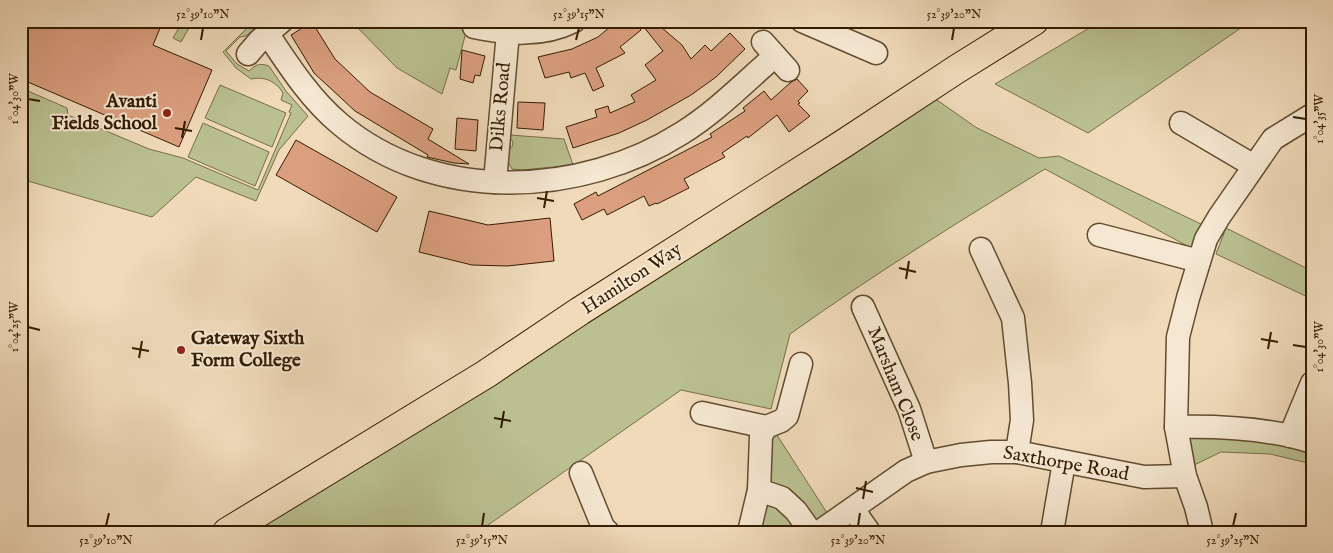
<svg xmlns="http://www.w3.org/2000/svg" width="1333" height="553" viewBox="0 0 1333 553" font-family="'IM FELL English',serif">
  <style>
    .green { fill: #bac090; stroke: #776e48 }
    .building { fill: #db9f80; stroke: #341c01 }
    .lines { fill: none; stroke-linecap: round; stroke-linejoin: round }
    .minor-casing { stroke: #634c2f; stroke-width: 25 }
    .highway-casing { stroke: #341c01; stroke-width: 30 }
    .minor { stroke: #f5e7d2; stroke-width: 22 }
    .highway { stroke: #f0daba; stroke-width: 28 }
    .ticks { fill: none; stroke: #341c01; stroke-width: 2 }
    .poi-dot { fill: #8f2418; stroke: #f5e7d2; stroke-width: 2 }
    .labels { text-anchor: middle; dominant-baseline: central; stroke-width: 4; stroke-linejoin: round; paint-order: stroke }
    .poi-label { font-size: 19px; font-weight: bold; fill: #341c01; stroke: #f5e7d2; text-anchor: end }
    .street-label { font-size: 19px; fill: #341c01; stroke: #f5e7d2 }
    .neatline { fill: none; stroke: #341c01; stroke-width: 2 }
    .ticks-label { font-size: 12px; text-anchor: middle; fill: #341c01 }
  </style>
  <rect width="100%" height="100%" fill="#f0daba"/>
  <filter id="stains"><feTurbulence type="fractalNoise" baseFrequency=".004" numOctaves="4"/><feColorMatrix values="0 0 0 0 .2 0 0 0 0 .09 0 0 0 0 .02 0 0 0 .5 -.17"/></filter>
  <radialGradient id="worn" r=".72"><stop offset=".6" stop-color="#630" stop-opacity="0"/><stop offset="1" stop-color="#630" stop-opacity=".3"/></radialGradient>
  <g class="green">
    <polygon points="183,21 193,21 181,42 173,38"/>
    <path d="M 254,21 L 264,21 L 246,36 L 240,37 L 226,51 L 237,64 L 249,71 C 256,64 260,63 269,66 L 286,91 L 308,116 L 279,150 L 256,201 L 196,177 L 152,217 L 21,179 L 21,88 L 67,108 L 68,115 L 149,149 L 183,158 L 258,190 L 291,113 L 289,112 L 292,105 L 281,100 L 283,93 C 276,81 264,76 251,79 L 236,68 L 223,52 Z"/>
    <polygon points="351,21 469,21 456,70 450,68 442,94 397,68"/>
    <polygon points="860,21 938,21 919,28 868,24"/>
    <polygon points="1101,21 1251,21 1088,133 995,84"/>
    <polygon points="220,85 286,113 272,147 205,118"/>
    <path d="M 924,91 L 977,128 L 1039,158 L 1059,156 L 1203,225 L 1191,248 L 1045,169 C 958,222 873,275 790,334 L 771,409 L 681,390 L 478,532 L 221,532 Z"/>
    <polygon points="203,123 269,152 255,186 188,157"/>
    <polygon points="510,135 564,139 573,165 522,170 512,169 508,162 509,147 512,147 513,141 510,140"/>
    <polygon points="1226,228 1312,271 1312,299 1216,254"/>
    <polygon points="1176,427 1312,442 1312,464 1270,454 1221,452 1182,471"/>
    <polygon points="775,432 829,516 808,532 750,532 767,440"/>
  </g>
  <g class="building">
    <polygon points="21,21 99,21 108,25 110,21 163,21 153,45 212,70 179,147 21,79"/>
    <polygon points="617,21 634,21 641,30 620,47 625,53 596,68 604,86 593,91 585,73 571,78 569,72 545,78 538,57 572,49 598,37"/>
    <polygon points="639,21 654,21 682,45 691,59 705,45 711,51 730,33 745,49 716,77 691,95 647,120 619,133 573,148 566,127 597,117 595,110 608,106 610,113 635,102 631,95 656,80 645,65 663,51"/>
    <polygon points="312,22 335,59 370,92 433,129 428,139 469,164 454,163 427,157 428,155 355,111 314,73 291,35"/>
    <polygon points="462,50 485,56 480,76 475,75 473,83 460,79"/>
    <polygon points="797,79 808,91 798,101 800,103 798,104 810,116 789,132 777,115 748,138 747,136 722,153 725,157 684,179 689,188 657,204 656,203 649,206 644,196 607,215 604,209 582,220 574,204 596,192 598,196 712,137 710,134 745,111 743,108 764,91 771,100 790,83"/>
    <polygon points="518,102 545,103 543,130 517,128"/>
    <polygon points="457,118 478,120 476,151 455,149"/>
    <polygon points="296,140 397,197 377,232 276,175"/>
    <polygon points="429,211 488,225 550,218 554,261 507,266 472,265 419,252"/>
  </g>
  <g class="lines">
    <g class="minor-casing">
      <g id="minor">
        <polyline points="802,21 876,53"/>
        <path d="M 474,27 C 508,34 542,37 574,21"/>
        <path d="M 267,33 C 289,66 310,99 340,124 C 435,204 581,197 682,133 C 716,112 745,82 775,56"/>
        <polyline points="763,42 788,70"/>
        <polyline points="248,54 260,40 282,21"/>
        <polyline points="1181,123 1254,166"/>
        <polyline points="495,182 508,32"/>
        <polyline points="1099,235 1199,261"/>
        <polyline points="981,249 1013,318 1020,383 1022,420 1017,452"/>
        <polyline points="863,307 909,409 926,462"/>
        <polyline points="702,413 766,427"/>
        <path d="M 1176,427 C 1221,426 1269,428 1312,442"/>
        <polyline points="1290,436 1312,383"/>
        <polyline points="581,473 603,527 608,532"/>
        <polyline points="759,490 782,498 796,511 811,532"/>
        <polyline points="853,509 869,532"/>
        <polyline points="749,532 759,490 761,436 766,427 781,421 787,416 801,364"/>
        <polyline points="819,532 906,471 926,462 961,455 991,452 1017,452 1144,477 1185,476"/>
        <polyline points="1052,532 1064,462"/>
        <polyline points="1202,532 1196,507 1185,476 1176,427 1178,337 1188,298 1206,239 1219,217 1273,139 1312,115"/>
      </g>
    </g>
    <g class="highway-casing">
      <polyline id="highway" points="227,532 486,374 580,311 843,144 957,69 1034,21"/>
    </g>
    <use href="#minor" class="minor"/>
    <use href="#highway" class="highway"/>
  </g>
  <path class="ticks" d="M 201,40 L 203,28M 576,40 L 579,28M 952,40 L 954,28M 28,99 L 40,101M 1293,117 L 1306,119M 175,128 L 192,131M 182,138 L 185,121M 537,198 L 554,201M 544,208 L 547,191M 899,268 L 916,272M 906,279 L 909,261M 28,327 L 40,330M 1261,339 L 1278,342M 1293,345 L 1306,347M 132,348 L 149,351M 1268,349 L 1271,332M 139,358 L 142,341M 494,418 L 511,421M 501,428 L 504,411M 856,488 L 873,492M 863,499 L 866,481M 106,526 L 109,513M 482,526 L 484,513M 858,526 L 860,513M 1233,526 L 1236,513"/>
  <g class="poi-dot">
    <circle cx="167" cy="113" r="5"/>
    <circle cx="181" cy="350" r="5"/>
  </g>
  <g class="labels">
    <g class="poi-label">
      <text x="157" y="102">Avanti<tspan x="157" dy="22">Fields School</tspan></text>
      <text x="191" y="339" text-anchor="start">Gateway Sixth<tspan x="191" dy="22">Form College</tspan></text>
    </g>
    <g class="street-label">
      <text transform="translate(501 107) rotate(-85)">Dilks Road</text>
      <text transform="translate(632 279) rotate(-33)">Hamilton Way</text>
      <text transform="translate(895 384) rotate(68)">Marsham Close</text>
      <text transform="translate(1066 464) rotate(10)">Saxthorpe Road</text>
    </g>
  </g>
  <rect width="1333" height="553" fill="none" stroke="#f0daba" stroke-width="55"/>
  <rect x="28" y="28" width="1278" height="498" class="neatline"/>
  <g class="ticks-label">
    <text x="203" y="18">52°39'10"N</text>
    <text x="579" y="18">52°39'15"N</text>
    <text x="954" y="18">52°39'20"N</text>
    <text transform="translate(14 99) rotate(-90)" y="4">1°04'30"W</text>
    <text transform="translate(1319 119) rotate(-90)" y="4">1°04'35"W</text>
    <text transform="translate(14 327) rotate(-90)" y="4">1°04'25"W</text>
    <text transform="translate(1319 347) rotate(-90)" y="4">1°04'30"W</text>
    <text x="106" y="544">52°39'10"N</text>
    <text x="482" y="544">52°39'15"N</text>
    <text x="858" y="544">52°39'20"N</text>
    <text x="1233" y="544">52°39'25"N</text>
  </g>
  <rect width="100%" height="100%" filter="url(#stains)"/>
  <rect width="100%" height="100%" fill="url(#worn)"/>
</svg>
